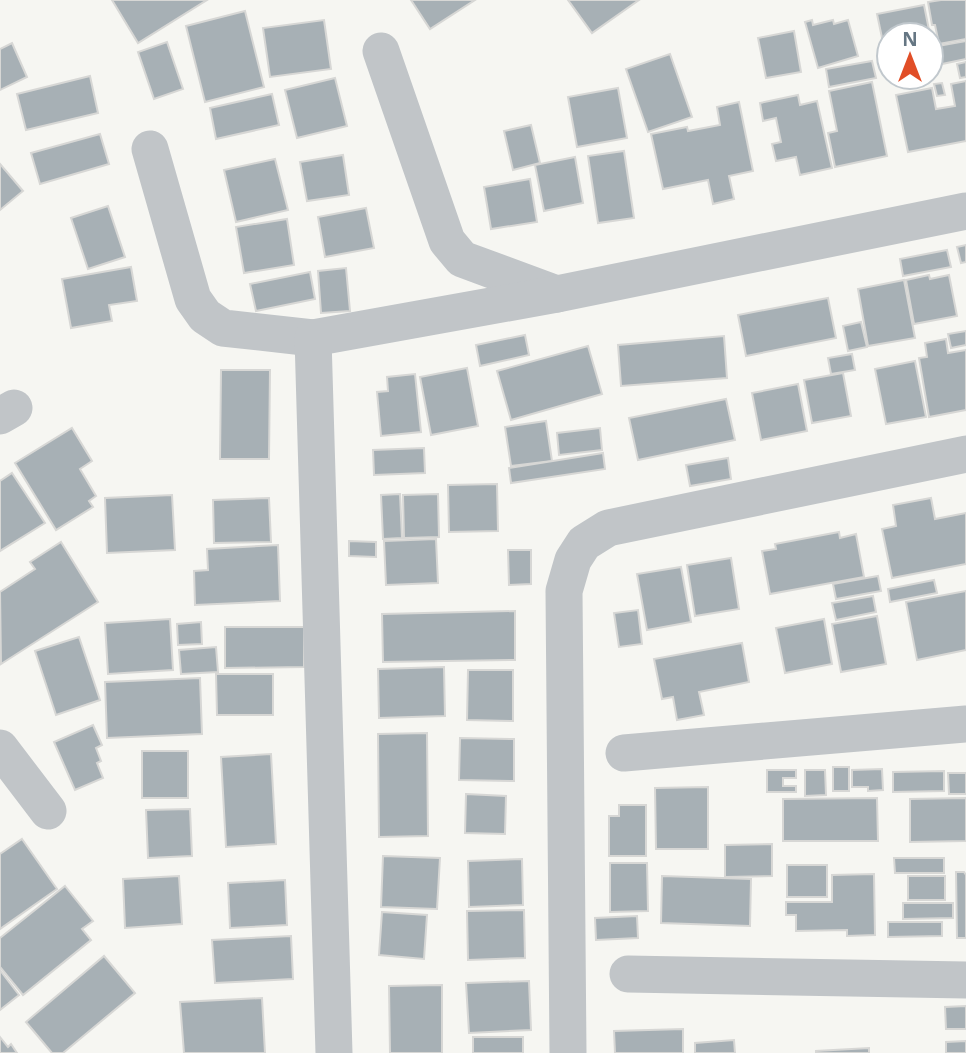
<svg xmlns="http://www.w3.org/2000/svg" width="966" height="1053" viewBox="0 0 966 1053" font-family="'Open Sans',sans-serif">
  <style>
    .building { fill: #a7b0b5; stroke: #d7d7d5; stroke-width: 2 }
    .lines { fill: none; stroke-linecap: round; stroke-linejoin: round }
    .minor { stroke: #c1c5c8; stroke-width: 37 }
  </style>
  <rect width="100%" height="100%" fill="#f6f6f2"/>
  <g class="building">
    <polygon points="112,0 207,0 138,43"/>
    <polygon points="411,0 475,0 430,29"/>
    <polygon points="568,0 639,0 592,33"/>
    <polygon points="941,0 966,0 966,39 939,44 935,25 932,25 928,2"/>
    <polygon points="924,5 930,35 889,35 889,51 885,52 877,14"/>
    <polygon points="245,11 264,87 205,102 186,26"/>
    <polygon points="324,20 331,69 270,77 263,28"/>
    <polygon points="812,20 813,25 833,20 834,24 848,20 858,56 818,68 805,22"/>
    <polygon points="794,31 801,72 766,78 758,38"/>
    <polygon points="966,41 966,59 942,64 938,46"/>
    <polygon points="167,42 183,89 154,99 138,52"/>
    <polygon points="12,43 27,77 0,90 0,49"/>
    <polygon points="934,46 938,68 931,69 931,47"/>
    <polygon points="670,54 692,117 648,132 626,69"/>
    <polygon points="872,61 876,78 829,87 826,69"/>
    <polygon points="966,62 966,77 960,78 957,64"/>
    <polygon points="90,76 98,113 26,130 17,94"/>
    <polygon points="335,78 347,126 297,138 285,90"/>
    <polygon points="966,81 966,141 908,152 896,95 932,88 936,109 955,106 951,84"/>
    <polygon points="872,82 887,156 835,167 828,133 837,131 829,91"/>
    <polygon points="942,83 945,95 937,96 934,84"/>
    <polygon points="618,88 627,138 577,147 568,97"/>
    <polygon points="272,94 279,125 216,139 210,108"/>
    <polygon points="798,95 800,105 817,101 832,168 800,175 796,157 776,161 772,144 781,142 776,118 763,121 760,103"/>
    <polygon points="739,102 753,171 729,176 734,199 713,204 708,180 663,189 651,134 687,127 688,131 720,125 717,107"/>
    <polygon points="531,125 540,163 513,170 504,131"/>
    <polygon points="100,134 109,164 40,184 31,153"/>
    <polygon points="624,151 634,218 598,223 588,156"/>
    <polygon points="343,155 349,195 307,201 300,162"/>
    <polygon points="575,157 583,203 544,211 535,165"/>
    <polygon points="275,159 288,210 236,222 224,170"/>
    <polygon points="0,164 23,191 0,210"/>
    <polygon points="530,179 537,222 491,229 484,187"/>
    <polygon points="108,206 125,257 88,269 71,218"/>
    <polygon points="366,208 374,248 325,257 318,217"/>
    <polygon points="287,219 294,265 244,273 236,227"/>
    <polygon points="966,245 966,262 961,263 957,247"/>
    <polygon points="947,250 951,267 903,276 900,259"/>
    <polygon points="131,267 137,301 109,305 112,321 71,328 62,279"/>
    <polygon points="346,268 350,311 321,313 318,271"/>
    <polygon points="310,272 315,299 256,311 250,284"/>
    <polygon points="929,275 930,279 949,275 957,316 914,324 906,280"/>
    <polygon points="904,280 915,338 868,346 858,289"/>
    <polygon points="828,298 836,338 746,356 738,315"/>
    <polygon points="861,322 867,347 848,351 843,326"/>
    <polygon points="966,331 966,345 951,348 948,334"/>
    <polygon points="525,335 529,355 480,366 476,345"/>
    <polygon points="724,336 727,378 621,386 618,345"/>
    <polygon points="946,339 948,353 966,350 966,410 929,417 919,358 927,357 925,343"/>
    <polygon points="588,346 602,394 511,420 497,371"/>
    <polygon points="852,354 855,370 831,374 828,358"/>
    <polygon points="915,361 926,417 886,424 875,369"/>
    <polygon points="467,368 478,426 431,435 420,377"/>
    <polygon points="221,370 270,370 269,459 220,459"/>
    <polygon points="843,373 851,416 812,423 804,380"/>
    <polygon points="415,374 421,432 381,436 377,392 388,391 387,377"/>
    <polygon points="798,384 807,431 761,440 752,393"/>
    <polygon points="726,399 735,440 638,460 629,418"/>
    <polygon points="546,421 552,461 511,466 505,427"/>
    <polygon points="72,428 92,461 80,469 96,496 89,501 93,507 56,530 15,463"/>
    <polygon points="600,428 602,450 559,455 557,433"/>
    <polygon points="424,448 425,473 374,475 373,450"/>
    <polygon points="603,453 605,469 511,483 509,468"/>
    <polygon points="728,458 731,479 690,486 686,465"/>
    <polygon points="12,473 45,523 0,551 0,481"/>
    <polygon points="497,484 498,531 449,532 448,485"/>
    <polygon points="400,494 402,538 383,539 381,495"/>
    <polygon points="438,494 439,537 404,538 403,495"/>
    <polygon points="172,495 175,550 107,553 105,498"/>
    <polygon points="269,498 271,542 214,543 213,500"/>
    <polygon points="931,498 935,519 966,513 966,564 892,578 882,529 896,526 893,505"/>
    <polygon points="839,532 840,538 856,534 864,577 770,594 762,551 776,549 775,544"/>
    <polygon points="436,539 438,583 386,585 384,541"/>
    <polygon points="349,541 376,542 376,557 349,556"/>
    <polygon points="61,542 98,602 1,664 0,592 35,569 30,562"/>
    <polygon points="278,545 280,601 195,605 194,571 208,570 207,549"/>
    <polygon points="508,550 531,550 531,584 509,585"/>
    <polygon points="731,558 739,609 695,616 687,565"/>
    <polygon points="681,567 691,622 647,630 637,574"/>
    <polygon points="878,576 881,591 836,599 833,584"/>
    <polygon points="934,580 937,593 890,602 888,589"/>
    <polygon points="966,591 966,650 917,660 906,602"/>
    <polygon points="873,596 876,612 836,620 832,603"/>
    <polygon points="638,610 642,644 619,647 614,613"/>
    <polygon points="515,611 515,660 383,662 382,614"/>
    <polygon points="877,616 886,664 841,672 832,624"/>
    <polygon points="170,619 173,670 108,674 105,623"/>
    <polygon points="824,619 832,664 785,673 776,628"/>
    <polygon points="201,622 202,644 178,645 177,624"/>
    <polygon points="225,627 304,627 304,667 225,668"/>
    <polygon points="79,637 100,700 56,715 35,651"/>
    <polygon points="742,643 749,682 699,692 704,715 677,720 673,697 662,699 654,659"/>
    <polygon points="216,647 218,672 181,674 179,650"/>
    <polygon points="444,667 445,716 379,718 378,669"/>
    <polygon points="468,670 513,670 513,721 467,720"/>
    <polygon points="216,674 273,674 273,715 217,715"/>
    <polygon points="200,678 202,734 107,738 105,682"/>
    <polygon points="93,725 102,745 96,748 101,761 97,763 103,778 75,790 54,742"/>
    <polygon points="427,733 428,836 379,837 378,734"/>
    <polygon points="460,738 514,739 514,781 459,780"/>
    <rect x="142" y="751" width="46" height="47"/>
    <polygon points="271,754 276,844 226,847 221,757"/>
    <rect x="833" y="767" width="16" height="24"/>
    <polygon points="882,769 883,790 868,791 868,787 852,787 852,770"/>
    <polygon points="767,770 796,770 796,778 783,778 783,786 796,786 796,792 767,792"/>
    <polygon points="805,770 825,770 826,795 805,796"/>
    <polygon points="944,771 944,791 893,792 893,772"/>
    <polygon points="948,773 966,773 966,794 949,794"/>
    <polygon points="708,787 708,849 656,849 655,788"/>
    <polygon points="466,794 506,796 505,834 465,833"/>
    <polygon points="877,798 878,841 783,841 783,799"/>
    <polygon points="966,798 966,841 910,842 910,799"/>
    <polygon points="619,805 646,805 646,856 609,856 609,816 619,816"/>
    <polygon points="190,809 192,856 148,858 146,810"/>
    <polygon points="22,839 57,889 0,929 0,854"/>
    <polygon points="772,844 772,876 725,877 725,845"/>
    <polygon points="383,856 440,858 437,909 381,907"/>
    <polygon points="894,858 944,858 944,873 895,873"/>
    <polygon points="522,859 523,905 469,907 468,861"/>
    <polygon points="610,863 647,863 648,911 610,912"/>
    <rect x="787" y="865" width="40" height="32"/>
    <polygon points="956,872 964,872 966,875 966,938 957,938"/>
    <polygon points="874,874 875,935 847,936 847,930 796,931 796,915 786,915 786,902 832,902 832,875"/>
    <polygon points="179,876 182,924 125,928 123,879"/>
    <polygon points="662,876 751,879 750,926 661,923"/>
    <rect x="908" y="876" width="37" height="24"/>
    <polygon points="285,880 287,925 230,928 228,883"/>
    <polygon points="65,886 93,921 82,929 91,940 23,995 0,967 0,938"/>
    <polygon points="903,903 953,903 953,918 903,919"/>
    <polygon points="524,910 525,958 468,960 467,911"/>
    <polygon points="382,912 427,915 424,959 379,955"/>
    <polygon points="637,916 638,938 596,940 595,918"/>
    <polygon points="888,922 942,922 942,936 888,937"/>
    <polygon points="291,936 293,979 215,983 212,940"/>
    <polygon points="104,956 135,993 63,1053 52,1053 26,1022"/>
    <polygon points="0,970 19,995 0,1010"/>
    <polygon points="529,981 531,1030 469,1033 466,983"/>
    <polygon points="442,985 442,1053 390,1053 389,986"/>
    <polygon points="262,998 265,1053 184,1053 180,1002"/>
    <polygon points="966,1006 966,1029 946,1029 945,1007"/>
    <polygon points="683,1029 683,1053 615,1053 614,1031"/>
    <polygon points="0,1037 8,1047 11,1044 17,1053 0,1053"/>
    <rect x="473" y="1037" width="50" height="16"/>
    <polygon points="734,1040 735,1053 695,1053 695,1043"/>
    <polygon points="966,1041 966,1053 946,1053 946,1042"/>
    <polygon points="869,1048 869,1053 816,1053 816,1051"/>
  </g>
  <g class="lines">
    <g class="minor">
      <polyline points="381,51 447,241 462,259 557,294"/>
      <polyline points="150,149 193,299 205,316 223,328 313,338"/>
      <polyline points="0,416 14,408"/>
      <polyline points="0,748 48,811"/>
      <polyline points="624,753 966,724"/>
      <polyline points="628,974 966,980"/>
      <polyline points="334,1053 313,338 557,294 966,211"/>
      <polyline points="568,1053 564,591 573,560 584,543 608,528 966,454"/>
    </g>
  </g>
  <g transform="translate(910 56)"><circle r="33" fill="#ffffff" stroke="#c1c8cd" stroke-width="2"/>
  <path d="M0-5L12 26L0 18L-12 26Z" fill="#e14e27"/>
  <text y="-10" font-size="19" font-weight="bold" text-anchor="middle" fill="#657683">N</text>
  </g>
</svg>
